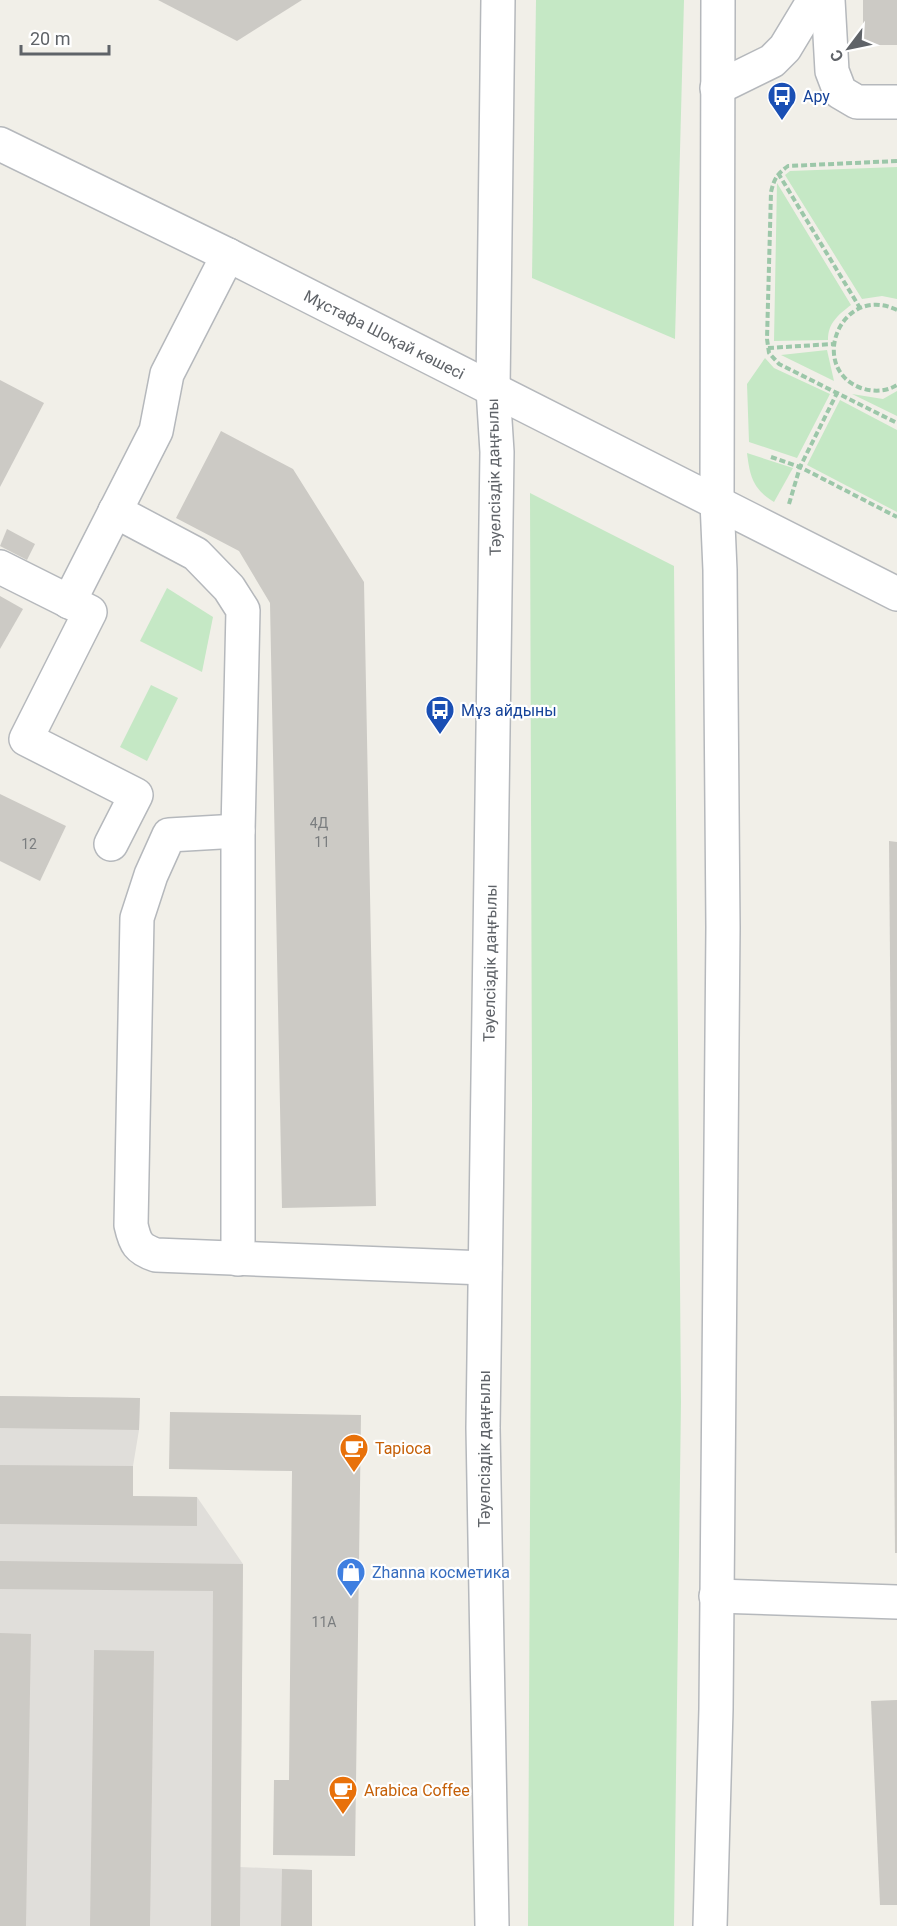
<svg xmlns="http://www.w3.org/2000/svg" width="897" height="1926" viewBox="0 0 897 1926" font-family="Roboto,sans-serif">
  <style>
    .industrial { fill: #e0deda }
    .green { fill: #c5e8c5 }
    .building { fill: #cccac5 }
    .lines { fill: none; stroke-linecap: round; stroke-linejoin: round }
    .minor-casing { stroke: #b5b8bc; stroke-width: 36 }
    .path { stroke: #9cc7a9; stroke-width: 4; stroke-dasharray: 6 3; stroke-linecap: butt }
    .minor { stroke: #fff; stroke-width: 33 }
    .labels { text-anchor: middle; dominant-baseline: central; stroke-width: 4.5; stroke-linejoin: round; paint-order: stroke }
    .number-label { font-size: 14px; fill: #7a7d7f }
    .transit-label { font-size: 16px; fill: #164399; stroke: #fff; text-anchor: start }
    .street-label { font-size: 16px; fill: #5f6368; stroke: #fff }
    .food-label { font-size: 16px; fill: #c56008; stroke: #fff; text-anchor: start }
    .shop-label { font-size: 16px; fill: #366cbe; stroke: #fff; text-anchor: start }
  </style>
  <rect width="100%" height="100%" fill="#f1efe8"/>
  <polygon class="industrial" points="0,1396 140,1398 139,1430 133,1466 133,1496 197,1497 243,1564 240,1867 312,1870 312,1926 0,1926"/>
  <g class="green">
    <polygon points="536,0 684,0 675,339 532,278"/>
    <polygon points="897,167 897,299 882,296 862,299 785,175 790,171"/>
    <path d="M 777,183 L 851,305 C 838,315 828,323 828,340 L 774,341 Z"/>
    <polygon points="827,350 834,381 781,355"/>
    <polygon points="765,358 774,368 830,394 797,458 749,442 747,384"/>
    <polygon points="897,391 897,416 852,394 883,399"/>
    <polygon points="840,400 897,430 897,512 807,465"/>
    <path d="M 747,453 L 793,468 L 774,502 C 753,489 750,477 747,453 Z"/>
    <polygon points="530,493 674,566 681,1402 674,1926 528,1926 532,1104"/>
    <polygon points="167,588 213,617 202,672 140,641"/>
    <polygon points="151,685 178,698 147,761 120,747"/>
  </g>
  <g class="building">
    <polygon points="158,0 302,0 237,41"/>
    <rect x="863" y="0" width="34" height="45"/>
    <polygon points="0,380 44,403 0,487"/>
    <polygon points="221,431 293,469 364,582 376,1206 282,1208 270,603 239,551 176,518"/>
    <polygon points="7,529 35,544 27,560 0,546"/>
    <polygon points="0,596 23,609 0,649"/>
    <polygon points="0,794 66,826 40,881 0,861"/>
    <polygon points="889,841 897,842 897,1553 895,1553"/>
    <polygon points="0,1396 140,1398 139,1430 0,1428"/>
    <polygon points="170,1412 361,1415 355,1856 273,1855 274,1780 289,1780 292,1471 169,1469"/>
    <polygon points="0,1465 133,1466 133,1496 197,1497 197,1526 0,1524"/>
    <polygon points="0,1561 243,1564 240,1926 211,1926 213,1591 0,1589"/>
    <polygon points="0,1633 31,1634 26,1926 0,1926"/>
    <polygon points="94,1650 154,1651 150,1926 90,1926"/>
    <polygon points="897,1700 897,1905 880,1905 871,1701"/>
    <polygon points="282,1869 312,1870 312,1926 281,1926"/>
  </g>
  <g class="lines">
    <g class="minor-casing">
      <g id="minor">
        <polyline points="828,0 832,71 840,92 857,102 897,102"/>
        <polyline points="717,88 772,61 785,48 814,0"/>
        <path id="s1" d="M 0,144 L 228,255 L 897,594"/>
        <polyline points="115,511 196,554 229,588 243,610 238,831 238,1259"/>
        <polyline points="0,567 90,612 26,739 136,795 111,844"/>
        <polyline points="69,602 156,431 167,374 228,255"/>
        <path d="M 238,831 L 169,835 L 151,875 L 137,918 L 131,1225 C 135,1243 138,1249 156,1255 L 485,1268"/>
        <polyline points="716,1596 897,1602"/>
        <path id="s2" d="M 492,1926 L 483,1428 L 497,452 L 493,389 L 498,0"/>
        <polyline points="710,1926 716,1709 723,927 720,570 717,502 718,0"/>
      </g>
    </g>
    <g class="path">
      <path d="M 897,161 L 788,166 C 777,174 774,179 771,192 L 767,339 L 769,353 L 779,364 L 897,423"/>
      <polyline points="778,173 860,308"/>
      <path d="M 897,310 C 841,283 807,368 861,388 C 873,392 886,392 897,385"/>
      <polyline points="768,348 833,344"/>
      <polyline points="771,457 800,467 897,517"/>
      <polyline points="789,504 800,467 837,393"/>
    </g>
    <use href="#minor" class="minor"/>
  </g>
  <defs>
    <g id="bus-pin" transform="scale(1.5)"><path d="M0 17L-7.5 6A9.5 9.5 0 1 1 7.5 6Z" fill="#1a4fb4" stroke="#fff"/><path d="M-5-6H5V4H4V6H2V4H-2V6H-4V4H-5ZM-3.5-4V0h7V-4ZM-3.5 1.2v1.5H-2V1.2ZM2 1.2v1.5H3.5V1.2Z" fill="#fff"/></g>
    <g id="cafe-pin" transform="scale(1.5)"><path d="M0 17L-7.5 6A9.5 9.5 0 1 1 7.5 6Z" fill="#e8710a" stroke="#fff"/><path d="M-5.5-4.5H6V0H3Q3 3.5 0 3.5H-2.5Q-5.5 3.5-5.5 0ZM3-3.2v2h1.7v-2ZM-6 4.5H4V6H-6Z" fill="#fff"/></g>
    <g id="shop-pin" transform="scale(1.5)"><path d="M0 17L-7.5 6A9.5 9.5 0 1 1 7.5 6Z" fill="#3f7fe0" stroke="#fff"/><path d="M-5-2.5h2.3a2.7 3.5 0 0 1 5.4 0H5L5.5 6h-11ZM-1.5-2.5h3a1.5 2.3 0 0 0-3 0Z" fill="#fff"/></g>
  </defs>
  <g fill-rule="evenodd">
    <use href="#bus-pin" x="782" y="96"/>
    <use href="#bus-pin" x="440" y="710"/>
    <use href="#cafe-pin" x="354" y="1448"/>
    <use href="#shop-pin" x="351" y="1572"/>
    <use href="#cafe-pin" x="343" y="1790"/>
  </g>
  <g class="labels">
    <g class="number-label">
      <text x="319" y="823">4Д</text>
      <text x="322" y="842">11</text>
      <text x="29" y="844">12</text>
      <text x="324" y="1622">11А</text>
    </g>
    <g class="transit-label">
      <text x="803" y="96">Ару</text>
      <text x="461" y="710">Мұз айдыны</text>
    </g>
    <g class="street-label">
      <text stroke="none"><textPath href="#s1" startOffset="429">Мұстафа Шоқай көшесі</textPath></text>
      <text transform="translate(494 477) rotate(-91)">Тәуелсіздік даңғылы</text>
      <text stroke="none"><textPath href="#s2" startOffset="963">Тәуелсіздік даңғылы</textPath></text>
      <text transform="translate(484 1449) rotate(-90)">Тәуелсіздік даңғылы</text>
    </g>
    <g class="food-label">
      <text x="375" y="1448">Tapioca</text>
      <text x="364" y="1790">Arabica Coffee</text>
    </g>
    <g class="shop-label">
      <text x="372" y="1572">Zhanna косметика</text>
    </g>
  </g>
  <g transform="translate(849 48) rotate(238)" stroke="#ffffff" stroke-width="4.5" paint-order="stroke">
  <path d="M0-4.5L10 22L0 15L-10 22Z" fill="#5f6368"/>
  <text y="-9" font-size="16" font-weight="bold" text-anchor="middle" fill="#5f6368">С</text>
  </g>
  <path d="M21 45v9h88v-9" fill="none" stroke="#5f6368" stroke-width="3"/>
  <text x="30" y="45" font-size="18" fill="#5f6368" stroke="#ffffff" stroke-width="4.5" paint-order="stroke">20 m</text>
</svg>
